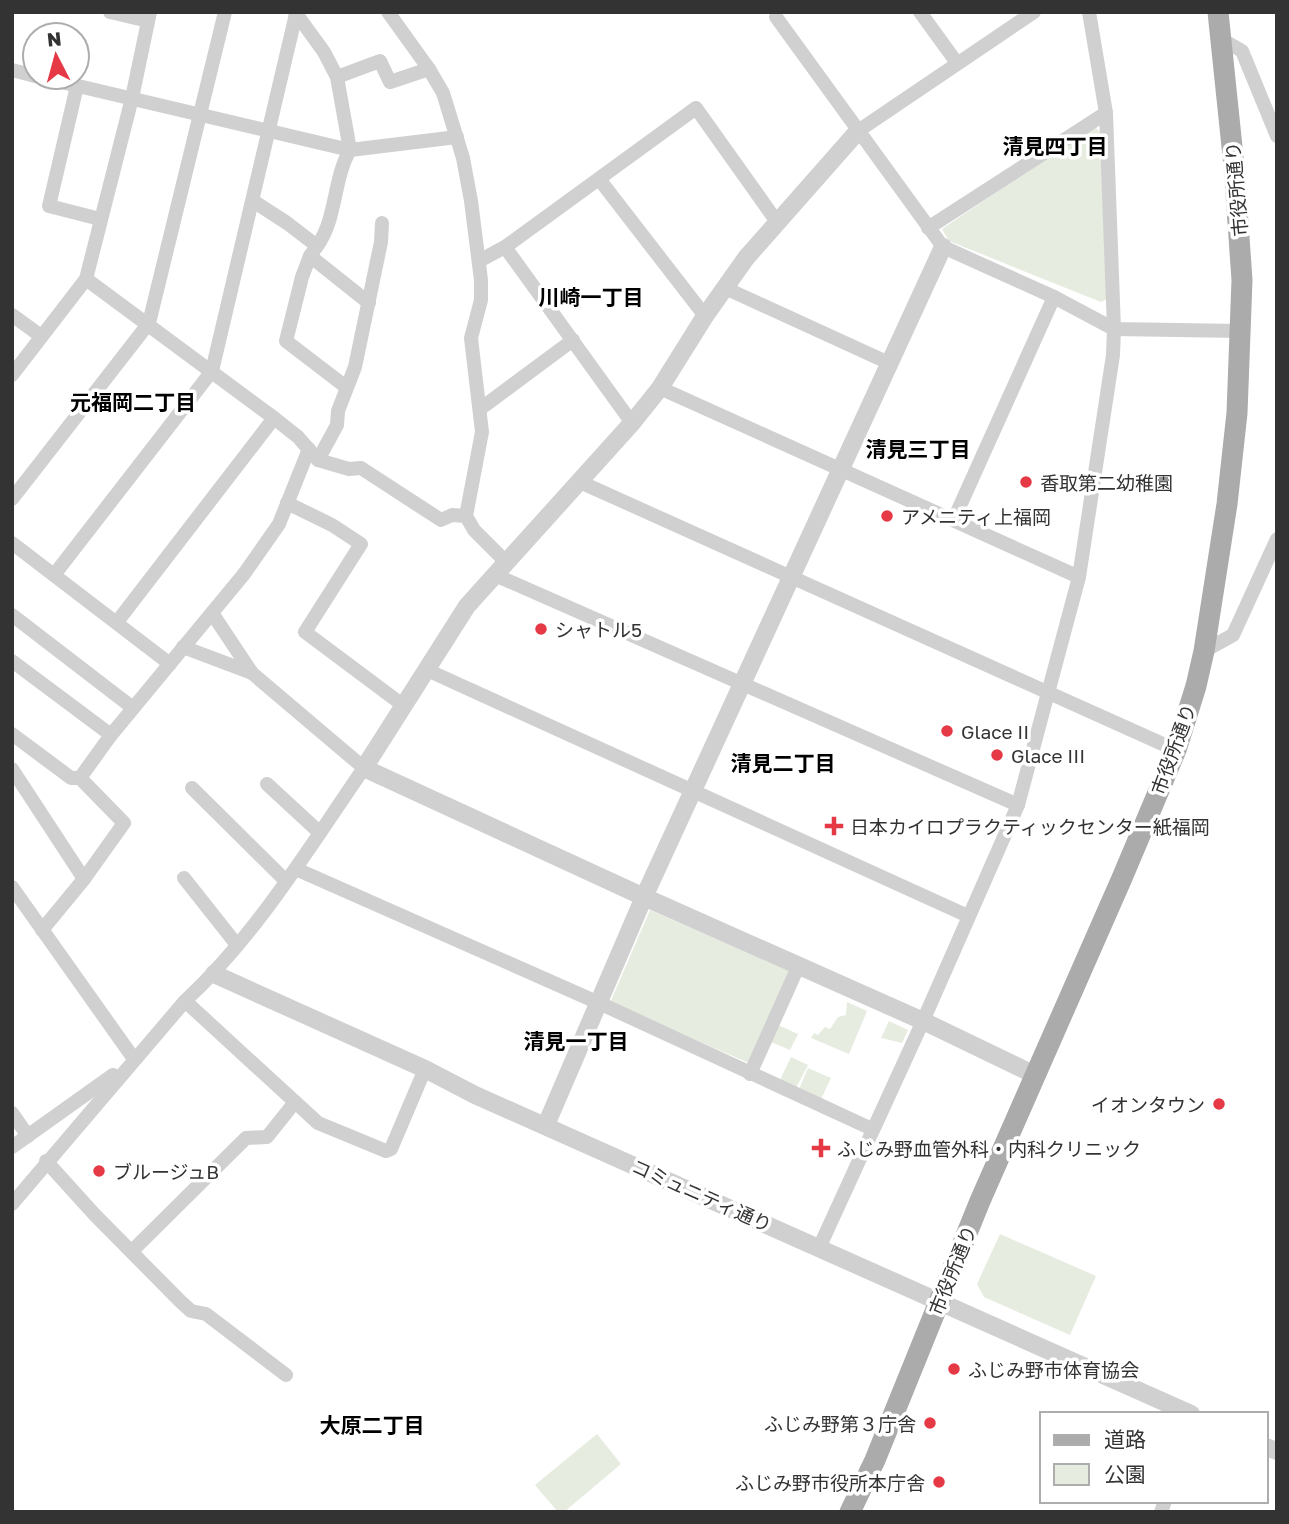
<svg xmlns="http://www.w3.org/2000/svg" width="1289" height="1524" viewBox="0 0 1289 1524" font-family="'Golos Text','Noto Sans JP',sans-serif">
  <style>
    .green { fill: #e6ecdf }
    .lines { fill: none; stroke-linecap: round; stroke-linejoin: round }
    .minor { stroke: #d0d0d0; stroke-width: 14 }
    .tertiary { stroke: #d0d0d0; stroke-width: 18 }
    .primary { stroke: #ababab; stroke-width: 21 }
    .poi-dot { fill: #e63946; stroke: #fff; stroke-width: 2.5 }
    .labels { text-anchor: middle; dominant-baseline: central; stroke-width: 7; stroke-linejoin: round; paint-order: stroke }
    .street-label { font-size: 19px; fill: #333; stroke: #fff }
    .poi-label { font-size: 19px; fill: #333; stroke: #fff; text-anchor: start }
    .neighbourhood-label { font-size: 21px; font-weight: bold; fill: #000; stroke: #fff }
  </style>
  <rect width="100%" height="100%" fill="#fff"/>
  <g class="green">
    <polygon points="1094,126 1100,132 1107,299 1101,302 949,241 942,229"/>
    <polygon points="650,910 789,971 749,1063 610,1003"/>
    <polygon points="847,1002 867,1011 849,1054 811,1038 814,1033 818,1035 825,1027 830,1029 838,1017 846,1015"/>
    <polygon points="889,1021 908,1030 902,1043 881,1038"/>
    <polygon points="778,1025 798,1034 790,1050 771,1042"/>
    <polygon points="791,1057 808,1065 796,1088 780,1080"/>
    <polygon points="808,1068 831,1078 821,1099 799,1089"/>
    <polygon points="1000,1234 1096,1276 1070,1335 984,1297 977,1284"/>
    <polygon points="597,1434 621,1464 564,1512 558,1512 535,1485"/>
  </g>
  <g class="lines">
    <g class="minor">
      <polyline points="110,12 148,21"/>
      <path d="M 295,12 L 324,52 L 337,77 L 350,150 C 333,179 337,219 317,246"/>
      <polyline points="388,12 429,69 443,93 463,158 471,201 481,280 481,300 471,338 482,432 466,516 474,530 506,562"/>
      <polyline points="920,12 957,63"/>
      <polyline points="776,17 943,247 1054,297 1114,329 1239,331"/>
      <polyline points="1221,39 1242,51 1277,136"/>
      <polyline points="12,70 35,76"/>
      <polyline points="40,77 350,150 457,137"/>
      <polyline points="337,77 380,61 390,82 429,69"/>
      <polyline points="77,86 49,206 100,219"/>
      <polyline points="858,131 1034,12"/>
      <polyline points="599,179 705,316"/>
      <polyline points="253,201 287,223 317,246 310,256 369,303"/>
      <polyline points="928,228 1106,113"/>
      <polyline points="505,247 632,423"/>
      <polyline points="310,256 302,277 286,341 346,387"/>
      <polyline points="479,261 505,247 696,108 777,222"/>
      <polyline points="86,279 274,418 298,437 318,460 349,469 361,468 441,520 452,515 466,516"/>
      <polyline points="725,288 889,363"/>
      <polyline points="12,315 41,336"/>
      <polyline points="12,375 86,279 132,98 150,12"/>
      <polyline points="660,388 1079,577"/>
      <polyline points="480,409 573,340"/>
      <polyline points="318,460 337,425 338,411 355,367 381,242 382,223"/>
      <polyline points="580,482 1176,750"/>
      <polyline points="12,499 149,323 225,12"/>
      <polyline points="287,503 332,525 361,544 305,632 404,706"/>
      <polyline points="954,519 1054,297"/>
      <polyline points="12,543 170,664"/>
      <polyline points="54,575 212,371 296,14"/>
      <polyline points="495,575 1018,805"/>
      <polyline points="12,615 133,708"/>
      <polyline points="117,622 274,418"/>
      <polyline points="183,647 252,673"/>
      <polyline points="1204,651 1233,635 1277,539"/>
      <polyline points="12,661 111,735"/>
      <polyline points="427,670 968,916"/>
      <polyline points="12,734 71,778 80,778 124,823 84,879 42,930"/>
      <polyline points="12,769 84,879"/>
      <polyline points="80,778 111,735 244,574 279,524 309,449"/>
      <polyline points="267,784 319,832"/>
      <polyline points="192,788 286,881"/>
      <polyline points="296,869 599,1003 872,1129"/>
      <polyline points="184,878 237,945"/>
      <polyline points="12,887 134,1059"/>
      <polyline points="185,1001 318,1123 386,1151 391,1149 425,1069"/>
      <polyline points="750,1074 798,967"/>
      <polyline points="12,1113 28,1136"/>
      <polyline points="12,1147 113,1075"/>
      <polyline points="46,1161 94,1214 180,1301 191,1311 206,1314 286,1375"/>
      <path d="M 12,1204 L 185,1001 C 257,934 308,849 364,768 L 252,673 L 212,613"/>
      <polyline points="819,1248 923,1021 1018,805 1079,577 1113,355 1114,329 1106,113 1089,12"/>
      <polyline points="132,1251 246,1138 267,1137 295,1102"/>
      <polyline points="1161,1512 1165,1501"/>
    </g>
    <g class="tertiary">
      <polyline points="858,131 746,258 705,316 660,388 632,423 467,606 364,768 644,897 923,1021 1035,1075"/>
      <polyline points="214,974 425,1069 475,1095 1191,1414"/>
      <polyline points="546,1125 644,897 943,247"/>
      <polyline points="1266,1447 1277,1451"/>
    </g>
    <polyline class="primary" points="850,1512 875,1460 980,1201 1122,878 1176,750 1196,686 1204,651 1227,504 1237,413 1242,280 1234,166 1218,12"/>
  </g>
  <g class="poi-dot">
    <circle cx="1026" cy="482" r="7"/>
    <circle cx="887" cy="516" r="7"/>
    <circle cx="541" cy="629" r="7"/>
    <circle cx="947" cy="731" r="7"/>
    <circle cx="997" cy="755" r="7"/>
    <path d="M830.5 815.5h7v7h7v7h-7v7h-7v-7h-7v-7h7z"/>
    <circle cx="1219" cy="1104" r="7"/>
    <path d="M817.5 1137.5h7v7h7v7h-7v7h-7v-7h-7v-7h7z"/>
    <circle cx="99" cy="1171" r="7"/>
    <circle cx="954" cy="1369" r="7"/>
    <circle cx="930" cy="1423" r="7"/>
    <circle cx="939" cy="1482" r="7"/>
  </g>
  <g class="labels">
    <g class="street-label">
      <text transform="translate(1236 189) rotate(-95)">市役所通り</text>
      <text transform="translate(1173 749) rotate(-70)">市役所通り</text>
      <text transform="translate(702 1195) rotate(24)">コミュニティ通り</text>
      <text transform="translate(952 1270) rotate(-68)">市役所通り</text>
    </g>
    <g class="poi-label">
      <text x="1040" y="482">香取第二幼稚園</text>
      <text x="901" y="516">アメニティ上福岡</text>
      <text x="555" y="629">シャトル5</text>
      <text x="961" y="731">Glace II</text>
      <text x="1011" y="755">Glace III</text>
      <text x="850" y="826">日本カイロプラクティックセンター紙福岡</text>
      <text x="1205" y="1104" text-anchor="end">イオンタウン</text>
      <text x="837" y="1148">ふじみ野血管外科・内科クリニック</text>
      <text x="113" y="1171">ブルージュB</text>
      <text x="968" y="1369">ふじみ野市体育協会</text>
      <text x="916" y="1423" text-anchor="end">ふじみ野第３庁舎</text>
      <text x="925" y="1482" text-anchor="end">ふじみ野市役所本庁舎</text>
    </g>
    <g class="neighbourhood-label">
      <text x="1055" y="146">清見四丁目</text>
      <text x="591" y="297">川崎一丁目</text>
      <text x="133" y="402">元福岡二丁目</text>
      <text x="918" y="449">清見三丁目</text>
      <text x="783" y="763">清見二丁目</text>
      <text x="576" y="1041">清見一丁目</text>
      <text x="372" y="1425">大原二丁目</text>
    </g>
  </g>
  <rect width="1289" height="1524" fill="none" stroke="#333333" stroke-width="28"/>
  <rect x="1040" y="1412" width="228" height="91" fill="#ffffff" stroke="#adadad" stroke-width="2"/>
  <rect x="1054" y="1435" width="35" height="10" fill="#ababab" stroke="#adadad" stroke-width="2"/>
  <text x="1104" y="1447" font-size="21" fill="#333333">道路</text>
  <rect x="1054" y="1464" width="35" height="21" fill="#e6ecdf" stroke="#adadad" stroke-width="2"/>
  <text x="1104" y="1482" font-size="21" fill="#333333">公園</text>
  <g transform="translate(56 56) rotate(354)"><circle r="33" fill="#ffffff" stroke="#adadad" stroke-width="2"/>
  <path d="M0-5L12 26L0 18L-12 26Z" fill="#e63946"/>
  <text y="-10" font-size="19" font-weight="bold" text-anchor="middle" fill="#333333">N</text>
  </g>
</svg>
